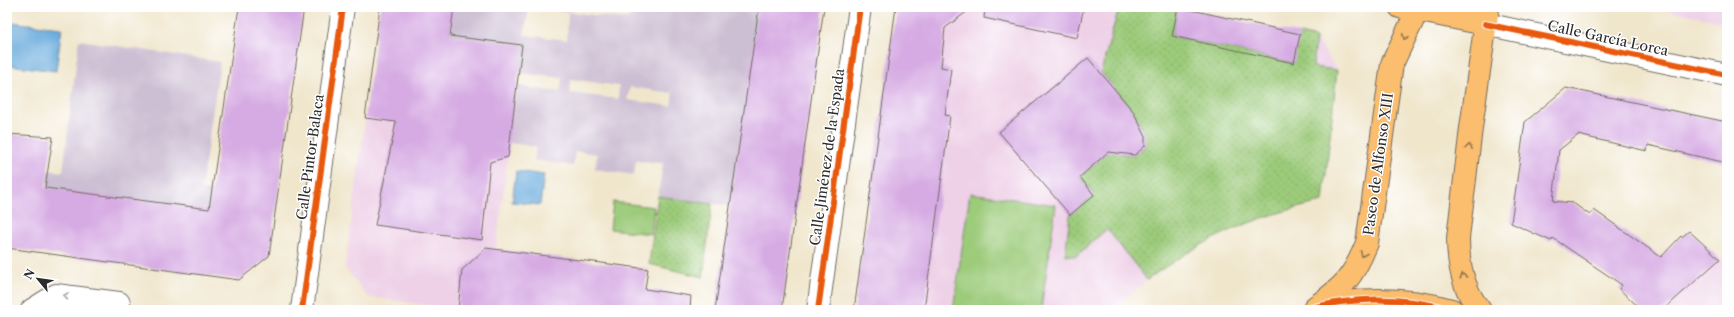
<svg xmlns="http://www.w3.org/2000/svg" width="1734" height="317" viewBox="0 0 1734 317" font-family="'Libre Caslon Text',serif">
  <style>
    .built { fill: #eed0e7 }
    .industrial { fill: #ccbed3; fill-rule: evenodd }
    .grass { fill: url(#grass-dots); stroke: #647b52 }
    .park { fill: #9ccb7a; stroke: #647b52 }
    .water { fill: #68aadc; stroke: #4a6a84 }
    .building { fill: #d6aae3 }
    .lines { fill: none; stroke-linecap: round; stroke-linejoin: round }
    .minor-casing { stroke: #706c63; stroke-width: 24 }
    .major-casing { stroke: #706c63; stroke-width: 24 }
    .minor { stroke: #fff; stroke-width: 22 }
    .major { stroke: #fbbd6e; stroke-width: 22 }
    .cycleway-casing { stroke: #fff; stroke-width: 8 }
    .cycleway { stroke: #e8590c; stroke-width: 6 }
    .oneway { stroke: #93744c }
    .oneway2 { stroke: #a0a0a0 }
    .labels { text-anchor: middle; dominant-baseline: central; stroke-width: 3; stroke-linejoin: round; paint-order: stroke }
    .street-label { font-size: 14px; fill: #2b2b2b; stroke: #fff }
  </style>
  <defs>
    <pattern id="grass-dots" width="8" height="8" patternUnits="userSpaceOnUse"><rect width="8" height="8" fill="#9ccb7a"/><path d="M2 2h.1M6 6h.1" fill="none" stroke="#87ae6a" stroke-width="1.8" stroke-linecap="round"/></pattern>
  </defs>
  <rect width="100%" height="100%" fill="#fff"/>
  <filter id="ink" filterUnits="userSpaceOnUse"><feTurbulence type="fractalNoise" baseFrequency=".025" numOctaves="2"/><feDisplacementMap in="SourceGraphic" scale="8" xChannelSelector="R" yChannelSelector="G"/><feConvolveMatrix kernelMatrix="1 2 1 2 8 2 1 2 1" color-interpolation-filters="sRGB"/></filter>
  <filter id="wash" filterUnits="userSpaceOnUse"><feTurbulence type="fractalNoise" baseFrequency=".012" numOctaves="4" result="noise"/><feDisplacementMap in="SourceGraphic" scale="16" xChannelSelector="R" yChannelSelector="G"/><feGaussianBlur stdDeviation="0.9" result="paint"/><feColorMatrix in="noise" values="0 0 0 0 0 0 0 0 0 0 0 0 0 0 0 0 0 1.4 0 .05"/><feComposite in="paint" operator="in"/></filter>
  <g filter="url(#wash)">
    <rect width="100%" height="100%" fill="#f0e6cc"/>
    <g class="built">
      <polygon points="896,7 1180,7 1316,38 1337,70 1323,202 1277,213 1244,224 1218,235 1173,261 1136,289 1114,310 854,310"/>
      <polygon points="1653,7 1727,7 1727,23"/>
      <polygon points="378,25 522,45 496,249 465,310 368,297 345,268"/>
      <polygon points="1727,252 1727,310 1663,310 1720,259"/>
    </g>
    <g class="industrial">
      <path d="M 454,7 L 569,7 L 568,12 L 629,19 L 630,9 L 637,10 L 638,7 L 759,7 L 730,206 L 658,196 L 663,163 L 636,161 L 634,175 L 595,169 L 597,154 L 575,151 L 573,166 L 534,160 L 536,147 L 510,143 L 518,86 L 560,92 L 562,78 L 518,73 L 522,45 L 446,35 ZM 529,7 L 568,12 L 567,40 L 524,35 ZM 571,79 L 619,86 L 618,99 L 570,93 ZM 674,84 L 671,106 L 627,100 L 630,87 L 672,93 Z"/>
      <polygon points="79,40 220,62 201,190 212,191 216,210 46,189 48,170 63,172"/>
    </g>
    <g class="grass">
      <path d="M 1119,7 L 1178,7 L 1172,36 L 1293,63 L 1300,34 L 1316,38 L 1313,67 L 1337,70 L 1323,202 C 1254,216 1204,238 1147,280 L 1107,229 L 1076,256 L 1065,255 L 1070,215 L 1094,195 L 1080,177 L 1114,146 L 1122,154 L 1135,155 L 1145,146 C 1144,117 1118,93 1101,72 Z"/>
      <polygon points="658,196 712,204 703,277 649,264"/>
    </g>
    <g class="park">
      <polygon points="970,193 1056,205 1041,310 953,310"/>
      <polygon points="613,202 654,207 651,234 610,229"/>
    </g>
    <g class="water">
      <polygon points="11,22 62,28 56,71 7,65"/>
      <polygon points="516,171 544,175 540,205 512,202"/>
    </g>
    <g id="blocks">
      <g class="building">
        <polygon points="239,7 304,7 269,256 239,280 7,248 7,134 53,137 45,188 209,209"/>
        <polygon points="380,7 454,7 450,36 522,45 508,157 490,162 482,240 375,225 396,122 365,118"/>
        <polygon points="759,7 824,7 782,310 715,310"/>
        <polygon points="896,7 973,7 945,28 941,67 951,69 945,115 950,116 924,310 854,310"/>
        <polygon points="985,7 1084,7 1077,38 984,18"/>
        <polygon points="1178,7 1300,34 1294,63 1172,36"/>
        <polygon points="1088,58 1133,111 1145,135 1145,146 1135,155 1108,152 1080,177 1094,195 1070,215 999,132"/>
        <polygon points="1566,88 1727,122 1727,163 1648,145 1647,151 1578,135 1559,150 1553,201 1573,203 1590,215 1594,210 1661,257 1681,236 1682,237 1689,231 1720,259 1663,310 1642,310 1619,289 1622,285 1553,238 1551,241 1511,223 1525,122"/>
        <polygon points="486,248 648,269 645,289 691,296 690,310 458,310 462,270"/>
      </g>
    </g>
  </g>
  <g filter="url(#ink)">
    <use href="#blocks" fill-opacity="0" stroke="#706c63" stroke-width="1"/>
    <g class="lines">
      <g class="minor-casing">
        <g id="minor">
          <polyline points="1485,24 1727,75"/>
          <polyline points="32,310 56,295 119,303"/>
          <polyline points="302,310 343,7"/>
          <polyline points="818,310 860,7"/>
        </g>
      </g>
      <g class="major-casing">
        <g id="major">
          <polyline points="1400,7 1485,24"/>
          <path d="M 1320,306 C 1365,297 1408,298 1452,310"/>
          <path d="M 1315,307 C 1345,286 1353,277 1367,243 L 1392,64 L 1419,7"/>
          <path d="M 1480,310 C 1463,290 1458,264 1458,238 L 1471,128 L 1488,7"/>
        </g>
      </g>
      <use href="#minor" class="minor"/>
      <use href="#major" class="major"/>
      <g class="cycleway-casing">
        <g id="cycleway">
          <polyline points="1485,24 1727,75"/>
          <polyline points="302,310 343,7"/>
          <polyline points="818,310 860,7"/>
          <path d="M 1303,310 C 1353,296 1403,296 1452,310"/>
        </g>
      </g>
      <use href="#cycleway" class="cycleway"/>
    </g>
    <defs><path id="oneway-chevron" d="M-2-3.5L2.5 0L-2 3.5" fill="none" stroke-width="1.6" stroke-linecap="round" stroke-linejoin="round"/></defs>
    <g class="oneway">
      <use href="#oneway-chevron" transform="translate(1405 37) rotate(115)"/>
      <use href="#oneway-chevron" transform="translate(1469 147) rotate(-83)"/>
      <use href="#oneway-chevron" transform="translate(1363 254) rotate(112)"/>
      <use href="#oneway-chevron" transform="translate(1463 276) rotate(-105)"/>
    </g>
    <use class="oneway2" href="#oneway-chevron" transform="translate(66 296) rotate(-172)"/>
  </g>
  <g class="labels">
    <g class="street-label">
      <text transform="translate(1608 38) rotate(12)">Calle García Lorca</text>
      <text transform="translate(310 157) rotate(-82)">Calle Pintor Balaca</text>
      <text transform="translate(827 157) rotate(-82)">Calle Jiménez de la Espada</text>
      <text transform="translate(1378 164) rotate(-82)">Paseo de Alfonso XIII</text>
    </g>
  </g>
  <rect width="1734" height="317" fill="none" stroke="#fff" stroke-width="24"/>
  <g transform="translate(38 279) rotate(299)" stroke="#ffffff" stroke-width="3" paint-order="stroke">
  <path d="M0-3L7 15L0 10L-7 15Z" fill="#2b2b2b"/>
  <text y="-6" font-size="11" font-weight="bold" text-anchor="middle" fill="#2b2b2b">N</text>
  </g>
</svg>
